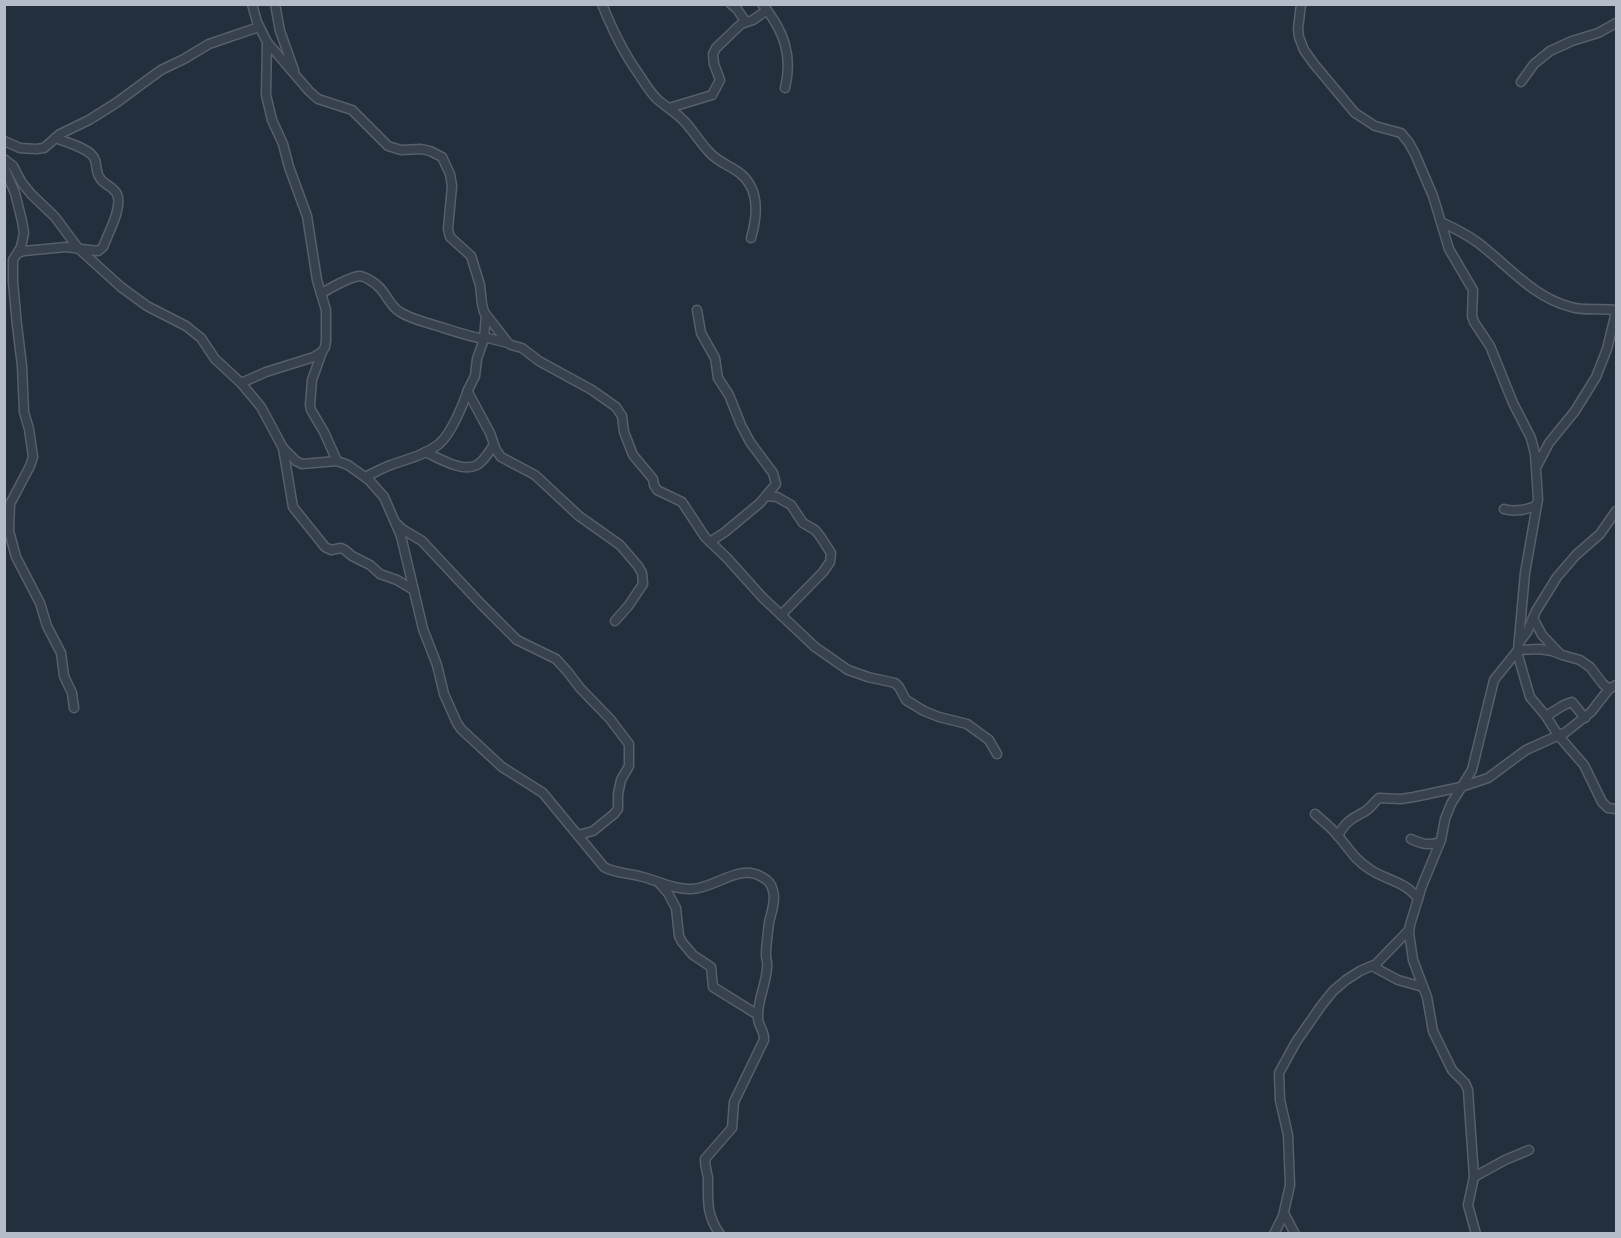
<svg xmlns="http://www.w3.org/2000/svg" width="1621" height="1238" viewBox="0 0 1621 1238" font-family="'Exo 2',sans-serif">
  <style>
    .lines { fill: none; stroke-linecap: round; stroke-linejoin: round }
    .minor-casing { stroke: #565f6c; stroke-width: 11 }
    .minor { stroke: #38414e; stroke-width: 8 }
  </style>
  <rect width="100%" height="100%" fill="#242f3e"/>
  <g class="lines">
    <g class="minor-casing">
      <g id="minor">
        <polyline points="252,4 257,22 267,42 309,91 318,99 352,110 388,146 401,150 421,149 430,151 442,157 450,174 452,186 448,229 450,237 471,256 480,285 482,304 484,312 508,343 511,345 522,348 539,361 592,390 616,407 622,416 624,432 633,455 653,479 654,485 657,490 682,502 705,537 727,558 763,598 815,647 848,670 868,677 895,683 899,687 906,700 924,711 939,717 967,724 989,740 997,754"/>
        <polyline points="275,4 280,31 294,70"/>
        <path d="M 602,4 C 612,29 623,52 638,73 C 644,82 649,91 657,99 C 666,107 677,113 685,122 C 694,132 701,144 711,154 C 723,166 741,168 750,185 C 759,201 756,221 751,238"/>
        <polyline points="731,4 737,9 745,21"/>
        <path d="M 762,4 C 784,30 793,56 785,88"/>
        <polyline points="1301,4 1298,29 1299,37 1304,50 1314,64 1355,113 1375,126 1401,133 1409,143 1415,154 1433,196 1449,249 1473,290 1472,316 1474,322 1490,346 1513,403 1531,438 1535,454 1538,499 1525,573 1518,650 1494,680 1472,770 1451,804 1445,819 1441,840 1422,886 1410,925 1409,933 1413,960 1427,997 1433,1031 1452,1070 1465,1083 1468,1090 1474,1177 1468,1205 1476,1234"/>
        <polyline points="1521,82 1534,64 1550,51 1572,41 1598,33 1616,23"/>
        <polyline points="669,108 712,95 720,80 714,64 713,54 716,48 741,24 753,20 767,10"/>
        <polyline points="4,141 20,148 36,149 44,148 60,134 89,120 116,103 161,70 184,59 209,44 259,27"/>
        <polyline points="4,159 13,166 22,183 31,194 55,217 78,248 121,287 147,306 186,326 201,338 215,359 241,383 261,407 283,448 293,507 325,547 331,550 341,548 345,550 352,556 370,565 380,574 397,580 412,589"/>
        <polyline points="4,167 15,193 22,221 24,233 21,247 13,260 13,282 17,325 22,366 24,412 29,429 33,457 30,466 10,504 9,531 16,557 40,603 47,626 61,653 64,676 72,693 74,708"/>
        <path d="M 1441,222 C 1454,228 1466,234 1477,242 C 1508,265 1532,297 1571,307 C 1582,311 1603,308 1616,310"/>
        <path d="M 18,253 L 24,251 L 66,247 L 98,251 L 103,247 C 108,234 123,207 117,194 C 113,186 104,185 100,178 C 96,173 97,166 95,160 C 92,149 66,142 55,138"/>
        <path d="M 321,294 C 328,289 350,277 359,276 C 365,276 375,283 379,287 C 387,295 390,306 400,312 C 411,319 422,321 434,325 C 451,330 467,336 484,339"/>
        <polyline points="697,310 701,333 715,358 718,378 729,395 741,425 750,442 773,473 776,484 760,503 725,532 710,542"/>
        <polyline points="486,315 484,339 477,359 475,376 468,390 469,394 490,433 496,450 501,457 535,475 579,516 620,545 638,566 642,573 643,584 629,605 615,621"/>
        <polyline points="484,337 508,343"/>
        <polyline points="322,352 312,380 310,405 311,410 324,432 337,461"/>
        <polyline points="241,383 266,372 314,357 322,352 325,347 326,341 326,310 317,280 307,216 289,167 283,144 272,120 266,95 267,42"/>
        <path d="M 283,448 L 296,461 L 302,464 L 337,461 L 348,465 L 369,480 L 384,497 L 401,536 L 423,629 L 437,665 L 444,694 L 457,723 L 461,729 L 502,767 L 543,793 L 604,867 C 614,873 628,873 639,876 C 657,880 674,890 692,889 C 716,888 739,863 762,877 C 768,880 772,885 773,891 C 776,901 771,913 769,923 C 768,933 766,944 766,955 C 766,959 768,964 767,968 C 766,985 757,1001 758,1018 C 758,1026 765,1031 764,1040 L 734,1102 L 732,1128 L 705,1159 C 705,1166 707,1172 708,1178 C 708,1200 706,1215 720,1234"/>
        <path d="M 425,452 C 439,458 462,473 477,465 C 484,461 489,452 493,446"/>
        <polyline points="1537,466 1549,443 1575,411 1596,377 1607,349 1616,312"/>
        <path d="M 365,477 C 374,473 382,468 391,465 C 407,459 425,455 439,444 C 451,434 463,405 468,390"/>
        <polyline points="766,496 777,497 791,505 803,523 815,530 820,536 831,553 830,562 823,572 781,615"/>
        <path d="M 1504,509 C 1514,512 1528,510 1537,505"/>
        <polyline points="397,524 402,529 422,541 481,604 517,640 556,659 567,671 580,688 610,719 629,744 629,766 621,780 618,794 618,809 614,814 593,831 578,835"/>
        <polyline points="1533,618 1542,635 1559,653"/>
        <polyline points="1520,641 1527,632 1536,611 1557,577 1576,555 1600,534 1616,511"/>
        <polyline points="1518,650 1539,649 1552,651 1562,655 1580,660 1590,667 1603,684 1609,689"/>
        <polyline points="1517,652 1530,697 1546,716 1558,735 1584,765 1602,802 1608,808 1616,809"/>
        <polyline points="1546,716 1564,705 1572,702 1585,718"/>
        <path d="M 1315,814 C 1323,821 1332,828 1339,837 C 1350,850 1355,860 1371,870 C 1386,880 1407,882 1418,899"/>
        <path d="M 1338,836 C 1345,822 1351,819 1364,812 C 1370,809 1374,802 1379,798 L 1401,799 L 1414,797 L 1461,787 L 1488,778 L 1526,750 L 1566,732 L 1591,712 L 1609,689 L 1616,685"/>
        <path d="M 1411,839 C 1422,844 1429,846 1440,842"/>
        <polyline points="660,884 668,893 676,908 679,936 682,942 693,955 711,967 713,987 758,1015"/>
        <polyline points="1372,966 1398,980 1423,987"/>
        <polyline points="1474,1177 1505,1160 1529,1150"/>
        <polyline points="1284,1213 1295,1234"/>
        <polyline points="1274,1234 1283,1216 1290,1185 1288,1135 1280,1100 1279,1073 1296,1042 1321,1006 1333,991 1346,980 1360,971 1376,964 1409,930"/>
      </g>
    </g>
    <use href="#minor" class="minor"/>
  </g>
  <rect width="1621" height="1238" fill="none" stroke="#b4bcc9" stroke-width="12"/>
</svg>
